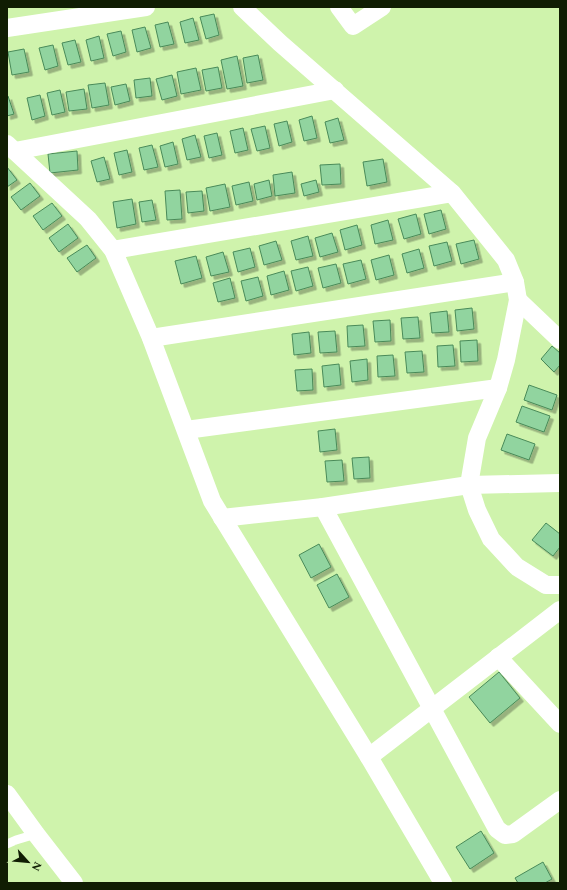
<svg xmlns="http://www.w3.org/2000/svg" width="567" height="890" viewBox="0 0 567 890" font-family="Spectral,serif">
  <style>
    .building { fill: #91d49f; stroke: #498a59; filter: url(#shadow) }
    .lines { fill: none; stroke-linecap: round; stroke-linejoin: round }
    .lane { stroke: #fff; stroke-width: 9 }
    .street { stroke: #fff; stroke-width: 18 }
  </style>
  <defs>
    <filter id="shadow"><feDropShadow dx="3.5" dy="3.5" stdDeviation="0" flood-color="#0004"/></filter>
  </defs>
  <rect width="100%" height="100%" fill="#cff3ac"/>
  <g class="building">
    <polygon points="214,14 219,35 206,39 200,17"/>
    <polygon points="193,18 199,40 185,43 180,22"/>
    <polygon points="168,22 174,44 160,47 155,25"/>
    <polygon points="145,27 151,48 137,52 132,30"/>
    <polygon points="121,31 126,52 113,56 107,34"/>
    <polygon points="99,36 104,58 91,61 86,40"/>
    <polygon points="75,40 81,62 68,65 62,43"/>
    <polygon points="53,45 58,66 45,70 39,48"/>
    <polygon points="24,49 29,72 12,75 8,52"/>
    <polygon points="258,55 263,80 247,83 243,58"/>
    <polygon points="237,56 243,86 227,89 221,60"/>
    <polygon points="218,67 222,88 206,91 202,70"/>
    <polygon points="196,68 201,90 181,94 177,72"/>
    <polygon points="172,75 177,96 162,100 156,79"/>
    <polygon points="150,78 152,96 136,98 134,80"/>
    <polygon points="105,83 109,105 92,108 88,85"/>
    <polygon points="126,84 130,101 115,105 111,87"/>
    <polygon points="84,89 87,109 69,111 66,92"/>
    <polygon points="60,90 65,112 52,115 47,93"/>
    <polygon points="40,95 45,116 32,120 27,98"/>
    <polygon points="8,96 14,114 7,116 7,97"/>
    <polygon points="312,116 317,138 304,141 299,120"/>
    <polygon points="338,118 344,140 330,143 325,122"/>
    <polygon points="287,121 292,142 279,146 274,124"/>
    <polygon points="265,126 270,148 257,151 251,129"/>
    <polygon points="243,128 248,150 235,153 230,131"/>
    <polygon points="217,133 222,155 209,158 204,136"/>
    <polygon points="195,135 201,157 187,160 182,139"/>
    <polygon points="173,142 178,164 165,167 160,146"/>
    <polygon points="152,145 158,167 144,170 139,148"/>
    <polygon points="127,150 132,172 119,175 114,153"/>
    <polygon points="77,151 78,170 50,173 48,154"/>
    <polygon points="104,157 110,179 97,182 91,161"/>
    <polygon points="383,159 387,182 367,186 363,162"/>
    <polygon points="340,164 341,184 322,185 320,165"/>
    <polygon points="7,167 17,180 7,187"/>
    <polygon points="292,172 295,193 275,196 273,175"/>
    <polygon points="269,180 272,196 257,200 254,184"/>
    <polygon points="316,180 319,192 304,196 301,184"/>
    <polygon points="249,182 253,201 236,205 232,186"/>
    <polygon points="30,183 40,196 21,210 11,197"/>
    <polygon points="225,184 230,207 210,211 206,188"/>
    <polygon points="180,190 182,219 167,220 165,191"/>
    <polygon points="202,191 204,211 188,213 186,192"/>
    <polygon points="132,199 136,224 117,228 113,202"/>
    <polygon points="152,200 156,220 142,222 139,202"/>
    <polygon points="52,203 62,216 43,230 33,216"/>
    <polygon points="441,210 446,229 429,234 424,214"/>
    <polygon points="416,214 421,234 404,239 398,219"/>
    <polygon points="388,220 393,240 375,244 371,225"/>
    <polygon points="68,224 78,238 59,252 49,238"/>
    <polygon points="357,225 362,245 345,250 340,230"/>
    <polygon points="332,233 338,252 320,257 315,238"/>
    <polygon points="308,236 313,256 296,260 291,241"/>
    <polygon points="474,240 479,259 461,264 456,244"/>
    <polygon points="276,241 282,260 264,265 259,246"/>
    <polygon points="447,242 452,261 434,266 429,246"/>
    <polygon points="87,245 96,258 77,272 67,258"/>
    <polygon points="250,248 255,267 238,272 233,252"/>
    <polygon points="419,249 424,268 407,273 402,254"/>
    <polygon points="223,252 229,272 211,276 206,257"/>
    <polygon points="389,255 394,275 376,280 371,260"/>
    <polygon points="196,256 202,278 181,284 175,261"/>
    <polygon points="361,260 366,279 348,284 343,264"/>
    <polygon points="336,264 341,283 323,288 318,268"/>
    <polygon points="308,267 313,286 296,291 291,271"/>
    <polygon points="284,271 289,290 271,295 267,276"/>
    <polygon points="258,277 263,296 246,301 241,281"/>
    <polygon points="230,278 235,298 218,302 213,283"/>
    <polygon points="472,308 474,329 457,331 455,310"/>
    <polygon points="447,311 449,332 432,333 430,313"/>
    <polygon points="418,317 420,338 403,339 401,318"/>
    <polygon points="390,320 391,341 375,342 373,321"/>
    <polygon points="363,325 365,346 348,347 347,326"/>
    <polygon points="335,331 337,352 320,353 318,332"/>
    <polygon points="309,332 311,353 294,355 292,334"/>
    <polygon points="477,340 478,361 461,362 460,341"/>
    <polygon points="453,345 455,366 438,367 437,346"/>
    <polygon points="552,346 560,353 560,365 554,372 541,359"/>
    <polygon points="422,351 424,372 407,373 405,352"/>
    <polygon points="393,355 395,376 378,377 377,356"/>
    <polygon points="367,359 368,380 352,382 350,361"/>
    <polygon points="339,364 341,385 324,387 322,366"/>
    <polygon points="312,369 313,390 297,391 295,370"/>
    <polygon points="529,385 557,395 552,410 524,400"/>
    <polygon points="522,406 550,416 544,432 516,422"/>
    <polygon points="335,429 337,450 320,452 318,431"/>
    <polygon points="507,434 535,444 529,460 501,450"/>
    <polygon points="369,457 370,478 354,479 352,458"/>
    <polygon points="342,460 344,481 327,482 325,461"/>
    <polygon points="546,523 560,534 560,547 553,556 532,540"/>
    <polygon points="319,544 331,567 311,578 299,555"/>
    <polygon points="337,574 349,597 329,608 317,585"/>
    <polygon points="499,672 520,698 490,723 469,697"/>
    <polygon points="481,831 494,853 470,869 456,847"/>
    <polygon points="543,862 552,879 545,883 518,883 515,878"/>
  </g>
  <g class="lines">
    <polyline class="lane" points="7,844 16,840 36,834"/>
    <g class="street">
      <polyline points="242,7 280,43 452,193 506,260 515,282 518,300 506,360 498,388 477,438 469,485 477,510 491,539 517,567 546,585 560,585"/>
      <polyline points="339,7 353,26 382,7"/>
      <polyline points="7,28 146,7"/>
      <polyline points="7,144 88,219 113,250 151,338 212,501 369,757 443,883"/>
      <polyline points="15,151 335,90"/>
      <polyline points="113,250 452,193"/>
      <polyline points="518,300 560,340"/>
      <polyline points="151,338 515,282"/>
      <polyline points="186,430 498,388"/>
      <polyline points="323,507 497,829 505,835 513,834 560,800"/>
      <polyline points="222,518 323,507 469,485 560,483"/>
      <polyline points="498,657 560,724"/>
      <polyline points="369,757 560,610"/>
      <polyline points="7,794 36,834 74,883"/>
    </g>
  </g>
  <rect width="567" height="890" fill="none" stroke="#101d03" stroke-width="16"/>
  <g transform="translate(28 862) rotate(117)" stroke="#cff3ac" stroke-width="3" paint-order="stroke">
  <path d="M0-3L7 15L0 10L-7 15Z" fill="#101d03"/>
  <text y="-6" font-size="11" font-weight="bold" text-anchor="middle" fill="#101d03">N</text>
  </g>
</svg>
